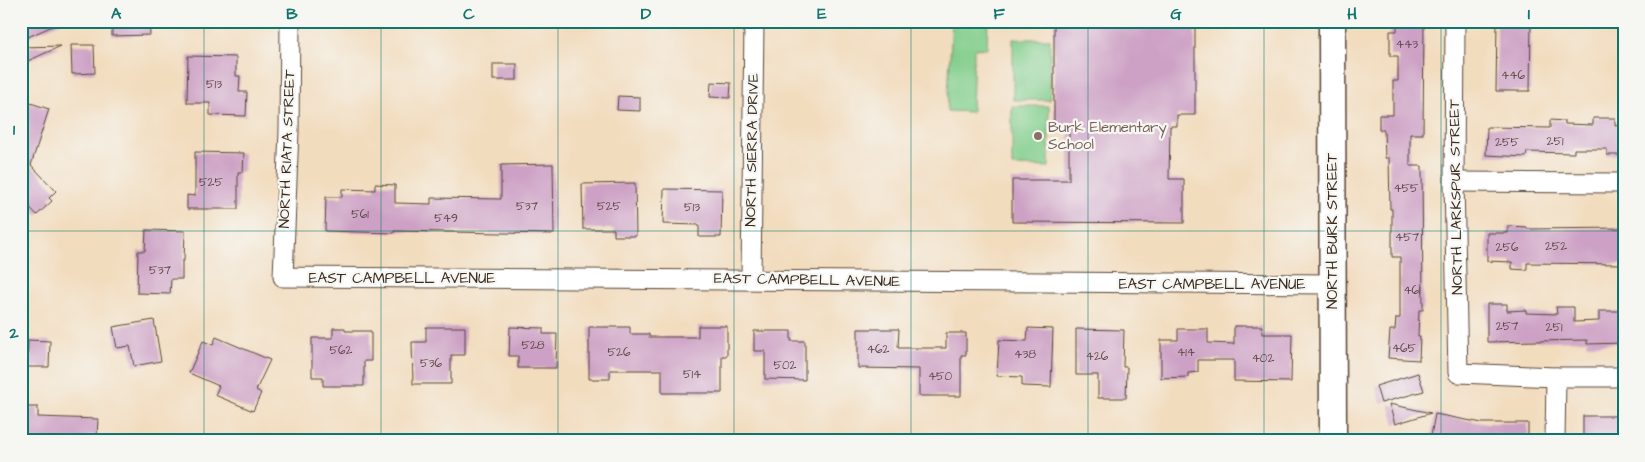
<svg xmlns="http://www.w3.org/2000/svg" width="1645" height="462" viewBox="0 0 1645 462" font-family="'Architects Daughter',sans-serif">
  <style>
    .green { fill: #82ce8c; stroke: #5e7c55 }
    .building { fill: #cda1c5 }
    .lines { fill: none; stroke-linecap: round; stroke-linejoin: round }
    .street-casing { stroke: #564536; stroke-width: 21 }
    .secondary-casing { stroke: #564536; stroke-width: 29 }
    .street { stroke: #fff; stroke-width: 19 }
    .secondary { stroke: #fff; stroke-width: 26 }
    .grid { fill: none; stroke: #0f766e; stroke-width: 1; stroke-opacity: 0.55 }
    .education-dot { fill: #8d6e63; stroke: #f6f6f2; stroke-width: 2 }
    .labels { text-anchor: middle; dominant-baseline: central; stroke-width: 4.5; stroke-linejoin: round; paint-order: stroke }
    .number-label { font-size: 12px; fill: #604848 }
    .education-label { font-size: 15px; fill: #785e54; stroke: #f6f6f2; text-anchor: start }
    .street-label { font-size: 15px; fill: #3b2a1e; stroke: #f6f6f2 }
    .neatline { fill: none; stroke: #0f766e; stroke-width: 2 }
    .grid-label { font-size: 16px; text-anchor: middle; font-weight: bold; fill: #0f766e }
  </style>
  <rect width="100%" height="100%" fill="#f6f6f2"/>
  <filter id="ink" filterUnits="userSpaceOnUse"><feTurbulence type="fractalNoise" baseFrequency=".02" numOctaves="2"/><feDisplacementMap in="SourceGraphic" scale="10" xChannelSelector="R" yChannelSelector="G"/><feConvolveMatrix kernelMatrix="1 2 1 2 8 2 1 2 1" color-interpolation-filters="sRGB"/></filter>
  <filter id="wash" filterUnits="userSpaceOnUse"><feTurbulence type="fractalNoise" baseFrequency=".0096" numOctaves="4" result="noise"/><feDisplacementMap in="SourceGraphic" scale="20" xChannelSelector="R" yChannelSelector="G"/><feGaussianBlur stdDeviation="1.12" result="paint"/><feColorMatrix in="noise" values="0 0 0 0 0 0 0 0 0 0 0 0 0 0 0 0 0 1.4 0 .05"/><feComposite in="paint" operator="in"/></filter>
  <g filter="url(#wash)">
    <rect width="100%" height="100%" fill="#f2dcbe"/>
    <g class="green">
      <polygon points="952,21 988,21 987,48 974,49 972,112 947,111"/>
      <rect x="1013" y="39" width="37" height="61"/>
      <polygon points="1012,106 1049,106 1049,167 1012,166"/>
    </g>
    <g id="blocks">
      <g class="building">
        <polygon points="21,21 64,21 21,40"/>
        <polygon points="112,21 149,21 150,35 112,36"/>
        <polygon points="1054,21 1195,21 1195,115 1177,115 1177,126 1170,126 1169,179 1184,179 1184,223 1012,222 1012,180 1069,180 1069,126 1054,126"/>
        <polygon points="1397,21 1424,21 1423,134 1410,134 1410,166 1422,166 1423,310 1419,310 1418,337 1420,337 1419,360 1388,358 1390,330 1395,330 1396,318 1400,318 1400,257 1392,257 1392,209 1390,209 1389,158 1385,158 1384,130 1379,130 1379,115 1393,115 1393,81 1398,81 1398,56 1390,56 1390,31 1397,31"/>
        <polygon points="1497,21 1531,21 1530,91 1496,91"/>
        <polygon points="71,45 94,45 95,73 72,74"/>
        <polygon points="61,46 21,64 21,47"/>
        <polygon points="188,56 236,57 236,76 240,76 239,92 247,92 246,116 210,115 210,103 187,103"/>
        <rect x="493" y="64" width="24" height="16"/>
        <polygon points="711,82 731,83 730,98 710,97"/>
        <polygon points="618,96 640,97 640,111 617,110"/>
        <polygon points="21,100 49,109 31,165 56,191 49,198 52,201 37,215 21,198"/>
        <polygon points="1593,118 1615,118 1615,126 1623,125 1623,155 1607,155 1607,149 1574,149 1574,153 1527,152 1526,157 1486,155 1487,127 1550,128 1550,120 1565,121 1565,124 1593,125"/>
        <polygon points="195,152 244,153 243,172 238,172 238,209 187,209 187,195 195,196"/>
        <polygon points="553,164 554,234 394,231 394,233 325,231 326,197 342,197 342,189 375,190 375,184 395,185 395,203 431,204 431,198 501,199 501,165"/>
        <polygon points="635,183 636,236 614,236 614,229 583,229 582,184"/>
        <polygon points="664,189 722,190 721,237 699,237 699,225 663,224"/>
        <polygon points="1508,226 1527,227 1527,229 1624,228 1624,264 1527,263 1527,270 1512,269 1512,262 1487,261 1487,233 1508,233"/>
        <polygon points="146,230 185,231 184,261 182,261 182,279 171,279 170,294 137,293 138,251 145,251"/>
        <polygon points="1487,304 1507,304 1507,311 1526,310 1526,313 1557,314 1556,307 1574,307 1574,322 1599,321 1599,311 1624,311 1624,343 1587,344 1587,340 1487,342"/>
        <polygon points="154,320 161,361 134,366 130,346 117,348 113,327"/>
        <polygon points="698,326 727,326 727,356 722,356 722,393 662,393 662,370 610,370 610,379 589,379 589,327 630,327 630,334 649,334 649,337 698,337"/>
        <polygon points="1234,326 1262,326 1262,334 1292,334 1291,382 1234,381 1234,360 1198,360 1198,372 1188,373 1188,377 1161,378 1161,340 1178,340 1178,329 1208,329 1208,343 1234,344"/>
        <polygon points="426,327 465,327 465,355 451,355 451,384 413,384 412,342 426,342"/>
        <polygon points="510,327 543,328 543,334 557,334 556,368 518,368 518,356 509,356"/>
        <polygon points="333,328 345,328 345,331 371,331 371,361 364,361 364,386 323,386 323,377 312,377 312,338 333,338"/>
        <polygon points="1028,328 1053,329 1051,387 1022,386 1022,377 997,376 999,340 1027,341"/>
        <polygon points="858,329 899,329 898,348 946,348 946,333 966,333 966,355 961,355 961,396 919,396 919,369 858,368"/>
        <polygon points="1076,329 1124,330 1123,367 1127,367 1126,398 1098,398 1098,375 1076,375"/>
        <polygon points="754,331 791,331 791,341 805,341 805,380 765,379 765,351 754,351"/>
        <polygon points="216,337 270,360 256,390 261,393 253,411 215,395 219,386 189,373 203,341 213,345"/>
        <polygon points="28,340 50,341 49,367 27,367"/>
        <polygon points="1418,373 1424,391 1381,403 1376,386"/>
        <polygon points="1389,404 1431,413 1395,424"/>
        <polygon points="21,407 38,407 38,417 98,419 97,436 88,435 87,440 21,440"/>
        <polygon points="1435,414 1482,423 1528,423 1528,441 1430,441"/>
        <rect x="1583" y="416" width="41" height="25"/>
      </g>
    </g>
  </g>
  <g filter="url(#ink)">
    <use href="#blocks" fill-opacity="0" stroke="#564536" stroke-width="1"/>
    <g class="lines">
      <g class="street-casing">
        <g id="street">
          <polyline points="290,21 289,131 283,277 1332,284"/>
          <polyline points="1455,21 1454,182 1458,373 1556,377 1624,377"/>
          <polyline points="1454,182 1624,183"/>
          <polyline points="751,279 754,21"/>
          <polyline points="1555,441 1556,377"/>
        </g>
      </g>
      <g class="secondary-casing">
        <polyline id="secondary" points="1332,21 1333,441"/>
      </g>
      <use href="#street" class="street"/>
      <use href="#secondary" class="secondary"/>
    </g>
  </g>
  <path class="grid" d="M 204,21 L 204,441M 381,21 L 381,441M 558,21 L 558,441M 734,21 L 734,441M 911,21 L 911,441M 1088,21 L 1088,441M 1264,21 L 1264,441M 1441,21 L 1441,441M 21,231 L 1624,231"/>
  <circle class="education-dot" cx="1038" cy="136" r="5"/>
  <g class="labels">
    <g class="number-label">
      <text x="1407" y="44">443</text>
      <text x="1513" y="75">446</text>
      <text x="214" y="84">513</text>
      <text x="1555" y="141">251</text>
      <text x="1507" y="142">255</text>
      <text x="211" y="182">525</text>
      <text x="1406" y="188">455</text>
      <text x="527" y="206">537</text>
      <text x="609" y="206">525</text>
      <text x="692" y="207">513</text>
      <text x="360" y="214">561</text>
      <text x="446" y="218">549</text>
      <text x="1407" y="237">457</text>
      <text x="1556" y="246">252</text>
      <text x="1507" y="247">256</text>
      <text x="160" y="270">537</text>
      <text x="1412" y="290">461</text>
      <text x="1507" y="326">257</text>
      <text x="1554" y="327">251</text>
      <text x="533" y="345">528</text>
      <text x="1404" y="348">465</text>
      <text x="878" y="349">462</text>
      <text x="341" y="350">562</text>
      <text x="619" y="352">526</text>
      <text x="1186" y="352">414</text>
      <text x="1025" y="354">438</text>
      <text x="1097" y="356">426</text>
      <text x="1263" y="358">402</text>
      <text x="431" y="363">536</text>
      <text x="785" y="365">502</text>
      <text x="692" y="374">514</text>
      <text x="940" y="376">450</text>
    </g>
    <g class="education-label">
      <text x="1048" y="127">Burk Elementary<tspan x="1048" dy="17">School</tspan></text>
    </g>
    <g class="street-label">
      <text transform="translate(287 149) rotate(-88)">NORTH RIATA STREET</text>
      <text transform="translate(752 150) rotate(-89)">NORTH SIERRA DRIVE</text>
      <text transform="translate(1456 197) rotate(-91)">NORTH LARKSPUR STREET</text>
      <text transform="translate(1332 231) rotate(-90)">NORTH BURK STREET</text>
      <text x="402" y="278">EAST CAMPBELL AVENUE</text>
      <text transform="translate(807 280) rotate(1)">EAST CAMPBELL AVENUE</text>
      <text x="1212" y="284">EAST CAMPBELL AVENUE</text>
    </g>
  </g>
  <rect width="1645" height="462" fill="none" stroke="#f6f6f2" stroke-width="55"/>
  <rect x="28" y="28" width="1590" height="406" class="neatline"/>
  <g class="grid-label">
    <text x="116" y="19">A</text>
    <text x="292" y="19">B</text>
    <text x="469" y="19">C</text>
    <text x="646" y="19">D</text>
    <text x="822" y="19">E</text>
    <text x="999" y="19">F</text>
    <text x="1176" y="19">G</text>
    <text x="1352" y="19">H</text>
    <text x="1529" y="19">I</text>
    <text x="14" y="135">1</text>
    <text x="14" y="338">2</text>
  </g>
</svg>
